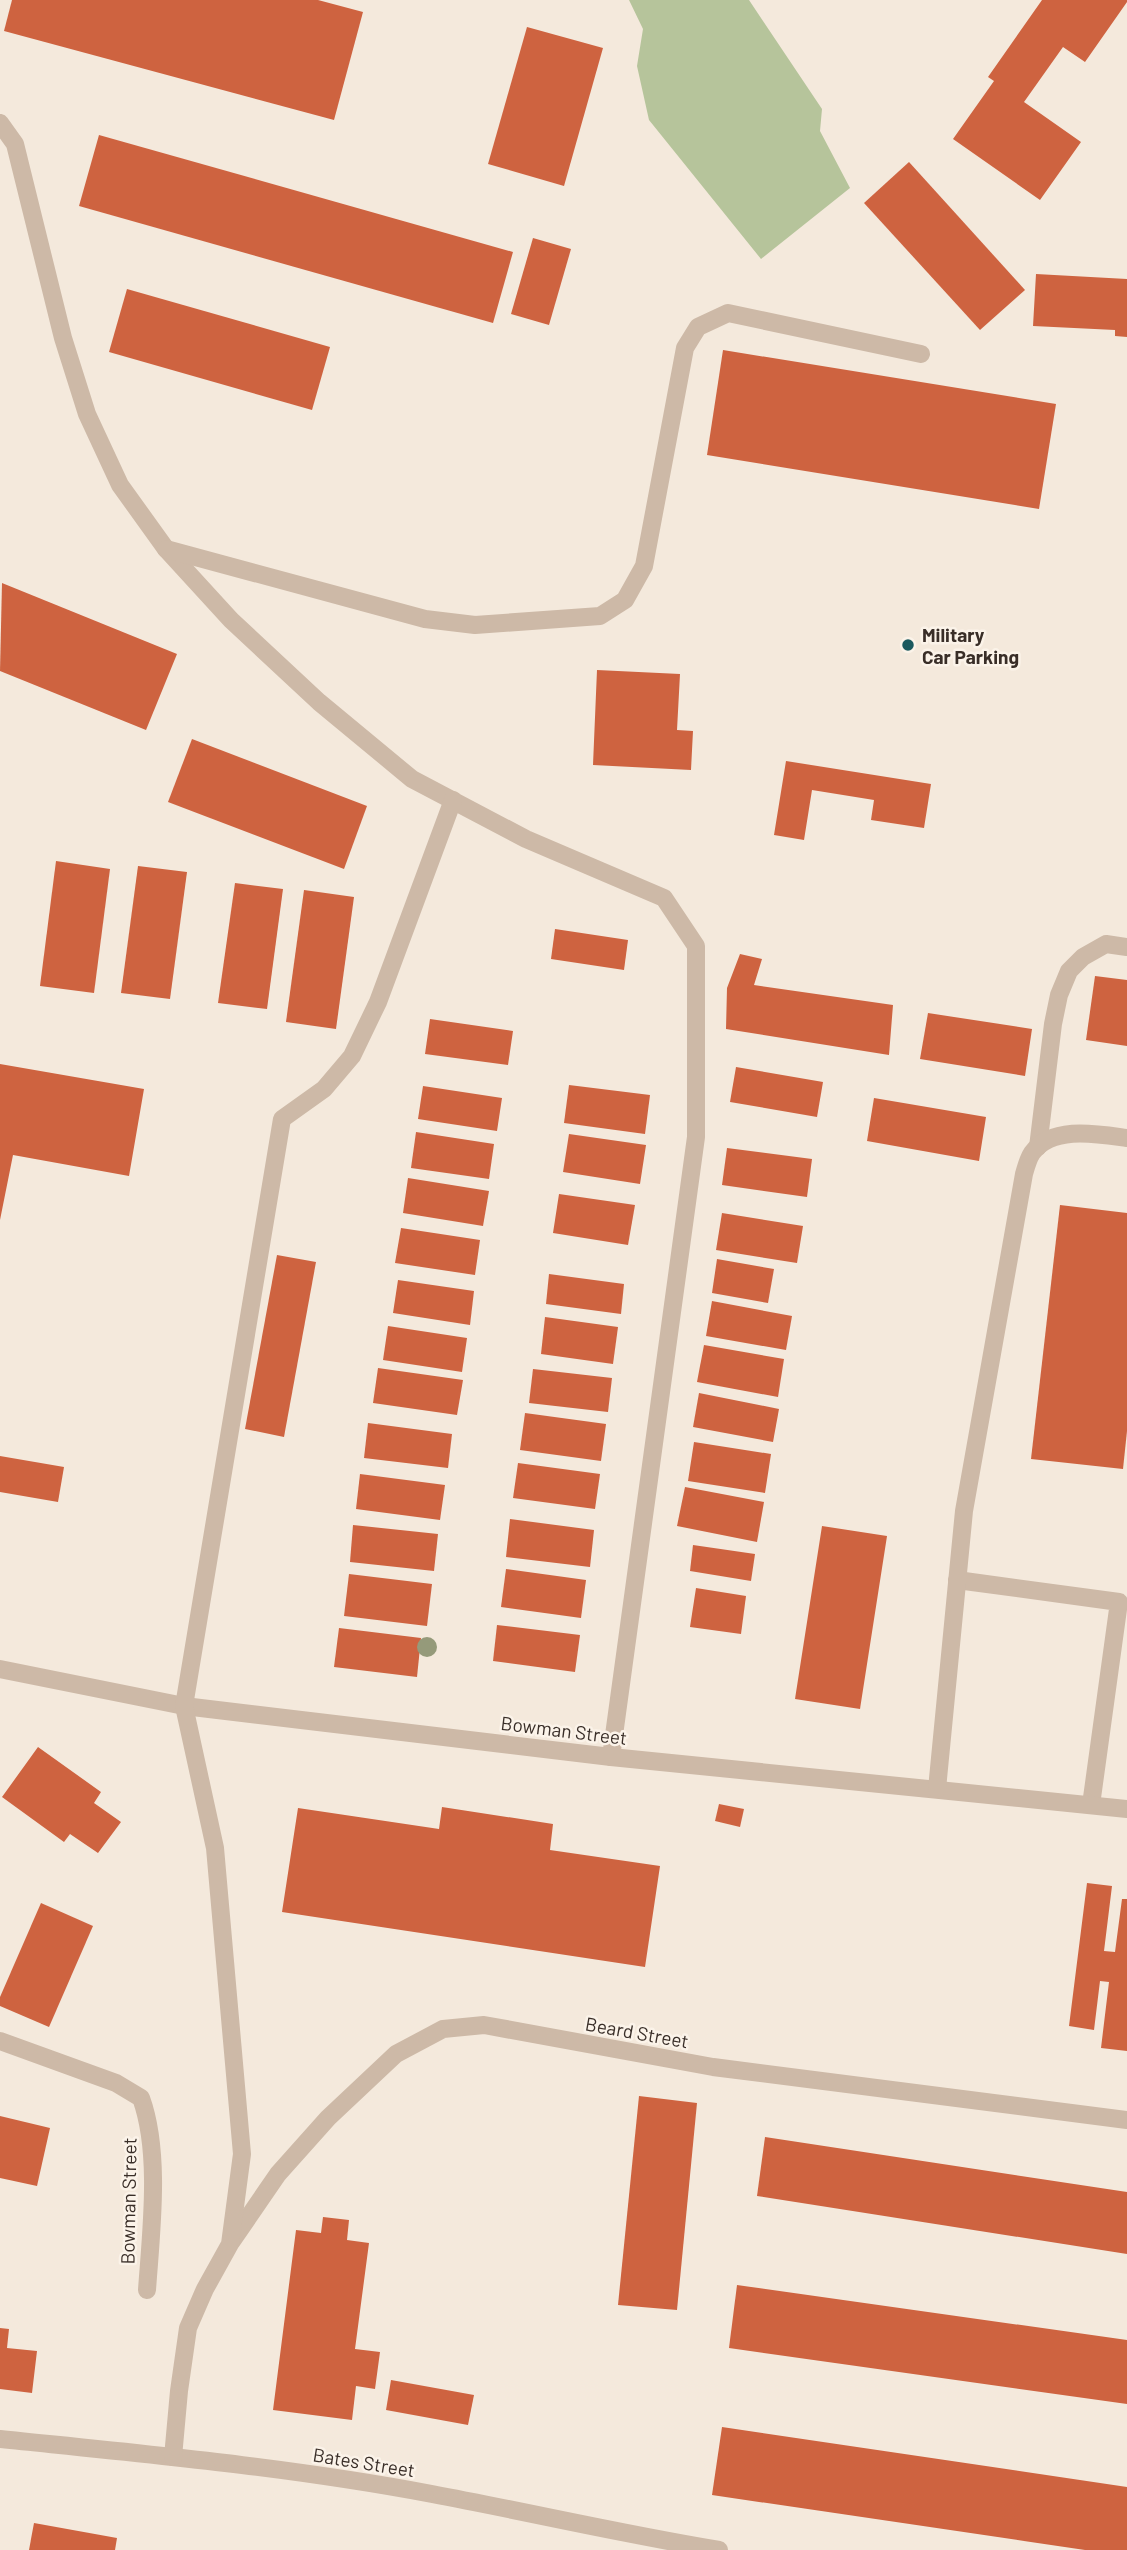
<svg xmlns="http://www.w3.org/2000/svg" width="1127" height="2550" viewBox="0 0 1127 2550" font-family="Barlow,sans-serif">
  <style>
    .green { fill: #b6c49b }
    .building { fill: #ce6340 }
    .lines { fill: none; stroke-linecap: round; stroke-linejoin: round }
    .service { stroke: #cdb9a7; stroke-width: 18 }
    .tree { fill: #959a7a }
    .poi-dot { fill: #1b595e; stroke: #fbf3e9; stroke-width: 2.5 }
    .labels { text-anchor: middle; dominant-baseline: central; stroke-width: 5; stroke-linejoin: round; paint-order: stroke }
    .poi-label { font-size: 19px; font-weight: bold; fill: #392e28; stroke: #fbf3e9; text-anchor: start }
    .street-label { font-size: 19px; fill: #392e28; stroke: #fbf3e9 }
  </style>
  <rect width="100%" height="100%" fill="#f4e9dc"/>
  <polygon class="green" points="629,0 749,0 822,109 820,131 850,188 761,259 649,120 637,66 643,29"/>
  <g class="building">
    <polygon points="12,0 318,0 363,12 334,120 4,31"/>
    <polygon points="1042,0 1127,0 1127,2 1085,62 1063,47 1024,102 1081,142 1040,200 953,139 994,81 988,77"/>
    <polygon points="527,27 603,48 564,186 488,164"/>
    <polygon points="99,135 513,252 493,323 79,206"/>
    <polygon points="909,162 1025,290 980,330 864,203"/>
    <polygon points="533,238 571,249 549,325 511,314"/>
    <polygon points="1036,274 1127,279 1127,337 1115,336 1115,330 1033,326"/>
    <polygon points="127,289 330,347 312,410 109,352"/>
    <polygon points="723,350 1056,404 1039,509 707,455"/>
    <polygon points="2,583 177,654 146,730 0,671"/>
    <polygon points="597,670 680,674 677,730 693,731 691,770 593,765"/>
    <polygon points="192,739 367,806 344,869 168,802"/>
    <polygon points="786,761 931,784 924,828 871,820 874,800 812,790 804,840 774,835"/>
    <polygon points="56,861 110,869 94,993 40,986"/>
    <polygon points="138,866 187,872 170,999 121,993"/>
    <polygon points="235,883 283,889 267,1009 218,1003"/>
    <polygon points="304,890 354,897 336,1029 286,1022"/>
    <polygon points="555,929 628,940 624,970 551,959"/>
    <polygon points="740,954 762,959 754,985 893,1005 889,1055 726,1029 727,988"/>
    <polygon points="1095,976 1127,980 1127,1046 1086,1040"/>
    <polygon points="928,1013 1032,1029 1025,1076 920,1059"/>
    <polygon points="430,1019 513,1031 508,1065 425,1054"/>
    <polygon points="0,1064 144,1089 129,1176 13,1155 0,1220"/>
    <polygon points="736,1067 823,1082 817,1117 730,1102"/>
    <polygon points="569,1085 650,1095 645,1134 564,1123"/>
    <polygon points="423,1086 502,1098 497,1131 418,1119"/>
    <polygon points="874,1098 986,1117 979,1161 867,1141"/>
    <polygon points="416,1132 494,1144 489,1179 411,1168"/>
    <polygon points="569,1134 646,1145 640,1184 563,1172"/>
    <polygon points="727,1148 812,1159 807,1197 722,1185"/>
    <polygon points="408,1178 489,1191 483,1226 403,1213"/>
    <polygon points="559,1194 635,1205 628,1245 553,1233"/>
    <polygon points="1060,1205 1127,1213 1127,1431 1123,1469 1031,1459"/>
    <polygon points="722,1213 803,1226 797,1263 716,1250"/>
    <polygon points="401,1228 480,1240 475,1275 395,1263"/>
    <polygon points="277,1255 316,1262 284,1437 245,1429"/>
    <polygon points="717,1259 774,1269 768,1303 712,1293"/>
    <polygon points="549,1274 624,1284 621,1314 546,1304"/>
    <polygon points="398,1280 474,1291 470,1325 393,1313"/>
    <polygon points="712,1301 792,1316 786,1350 706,1336"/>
    <polygon points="545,1317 618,1327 613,1364 541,1354"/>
    <polygon points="388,1326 467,1338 462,1372 383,1360"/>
    <polygon points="704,1345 784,1359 778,1397 697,1382"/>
    <polygon points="378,1368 463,1380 457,1415 373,1403"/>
    <polygon points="533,1369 612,1378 608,1412 529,1403"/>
    <polygon points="699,1393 779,1409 773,1442 693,1427"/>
    <polygon points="525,1413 606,1424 601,1461 520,1450"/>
    <polygon points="368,1423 452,1434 448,1468 364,1458"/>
    <polygon points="694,1442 771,1454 765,1493 688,1481"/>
    <polygon points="0,1456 64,1467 58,1502 0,1492"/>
    <polygon points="518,1463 600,1474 595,1509 513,1498"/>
    <polygon points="360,1474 445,1485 440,1520 356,1509"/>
    <polygon points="685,1487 764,1502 757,1542 677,1526"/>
    <polygon points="510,1519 594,1530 590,1567 506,1557"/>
    <polygon points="353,1525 438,1534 434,1571 350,1562"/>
    <polygon points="822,1526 887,1536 860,1709 795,1699"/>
    <polygon points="693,1545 755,1554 751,1581 690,1571"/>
    <polygon points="506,1569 586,1580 581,1618 501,1607"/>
    <polygon points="349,1574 432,1584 427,1626 344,1616"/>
    <polygon points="696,1588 746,1596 741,1634 690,1627"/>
    <polygon points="497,1625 580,1635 575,1672 493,1661"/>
    <polygon points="339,1628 421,1638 417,1677 334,1667"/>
    <polygon points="38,1747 101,1792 94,1803 121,1822 98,1853 70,1834 64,1842 2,1797"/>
    <polygon points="719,1804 744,1809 740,1827 715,1821"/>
    <polygon points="442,1807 553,1824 550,1850 660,1866 645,1967 282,1912 298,1808 439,1829"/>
    <polygon points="1087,1883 1112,1886 1104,1951 1115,1952 1122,1899 1127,1899 1127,2051 1101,2048 1109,1982 1100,1981 1094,2030 1069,2026"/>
    <polygon points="41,1903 93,1926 49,2027 0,2006 0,1997"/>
    <polygon points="639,2096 697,2103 677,2310 618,2305"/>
    <polygon points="0,2116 50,2128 37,2186 0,2178"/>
    <polygon points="765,2137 1127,2192 1127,2254 757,2196"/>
    <polygon points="323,2217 349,2220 347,2240 369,2243 355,2349 380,2352 375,2389 356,2386 352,2420 273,2410 296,2230 321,2233"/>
    <polygon points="737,2285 1127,2340 1127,2404 729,2348"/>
    <polygon points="0,2328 9,2329 7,2348 37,2351 32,2393 0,2389"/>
    <polygon points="391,2380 474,2395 468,2425 386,2410"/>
    <polygon points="722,2427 1127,2487 1127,2550 1085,2550 712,2495"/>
    <polygon points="34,2523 117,2538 115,2550 29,2550"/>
  </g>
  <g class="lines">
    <g class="service">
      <polyline points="0,123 15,144 63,338 87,414 120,485 166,549 231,620 319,702 412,779 526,839 664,898 696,946 696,1137 611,1757"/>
      <polyline points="166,549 425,619 475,625 600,616 625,600 644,566 685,348 698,327 728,313 921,354"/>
      <polyline points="1038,1147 1053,1024 1059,995 1069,971 1083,957 1106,944 1127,947"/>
      <polyline points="957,1580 1119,1602 1091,1805"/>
      <polyline points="0,1669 184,1706 611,1757 1127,1809"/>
      <path d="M 937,1789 L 964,1511 L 1024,1174 C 1026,1167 1028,1159 1032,1153 C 1052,1125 1098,1134 1127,1138"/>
      <path d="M 0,2041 L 116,2083 L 141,2098 C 161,2153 151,2232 147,2290"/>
      <polyline points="232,2241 278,2174 328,2118 396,2054 443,2029 484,2025 713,2067 1127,2120"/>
      <path d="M 0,2439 C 145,2454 289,2467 432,2494 C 528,2512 622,2534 719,2550"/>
      <polyline points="173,2457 179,2391 188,2328 205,2289 230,2244 242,2154 215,1848 184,1706 282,1119 324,1089 352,1056 378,1002 453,800"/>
    </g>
  </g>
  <circle class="tree" cx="427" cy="1647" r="10"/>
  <circle class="poi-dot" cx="908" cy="645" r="7"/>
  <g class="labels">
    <g class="poi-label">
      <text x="922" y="634">Military<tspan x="922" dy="22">Car Parking</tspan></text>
    </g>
    <g class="street-label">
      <text transform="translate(564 1730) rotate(7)">Bowman Street</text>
      <text transform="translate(637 2032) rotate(10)">Beard Street</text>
      <text transform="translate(128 2201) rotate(-89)">Bowman Street</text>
      <text transform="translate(364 2462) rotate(9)">Bates Street</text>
    </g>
  </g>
</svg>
